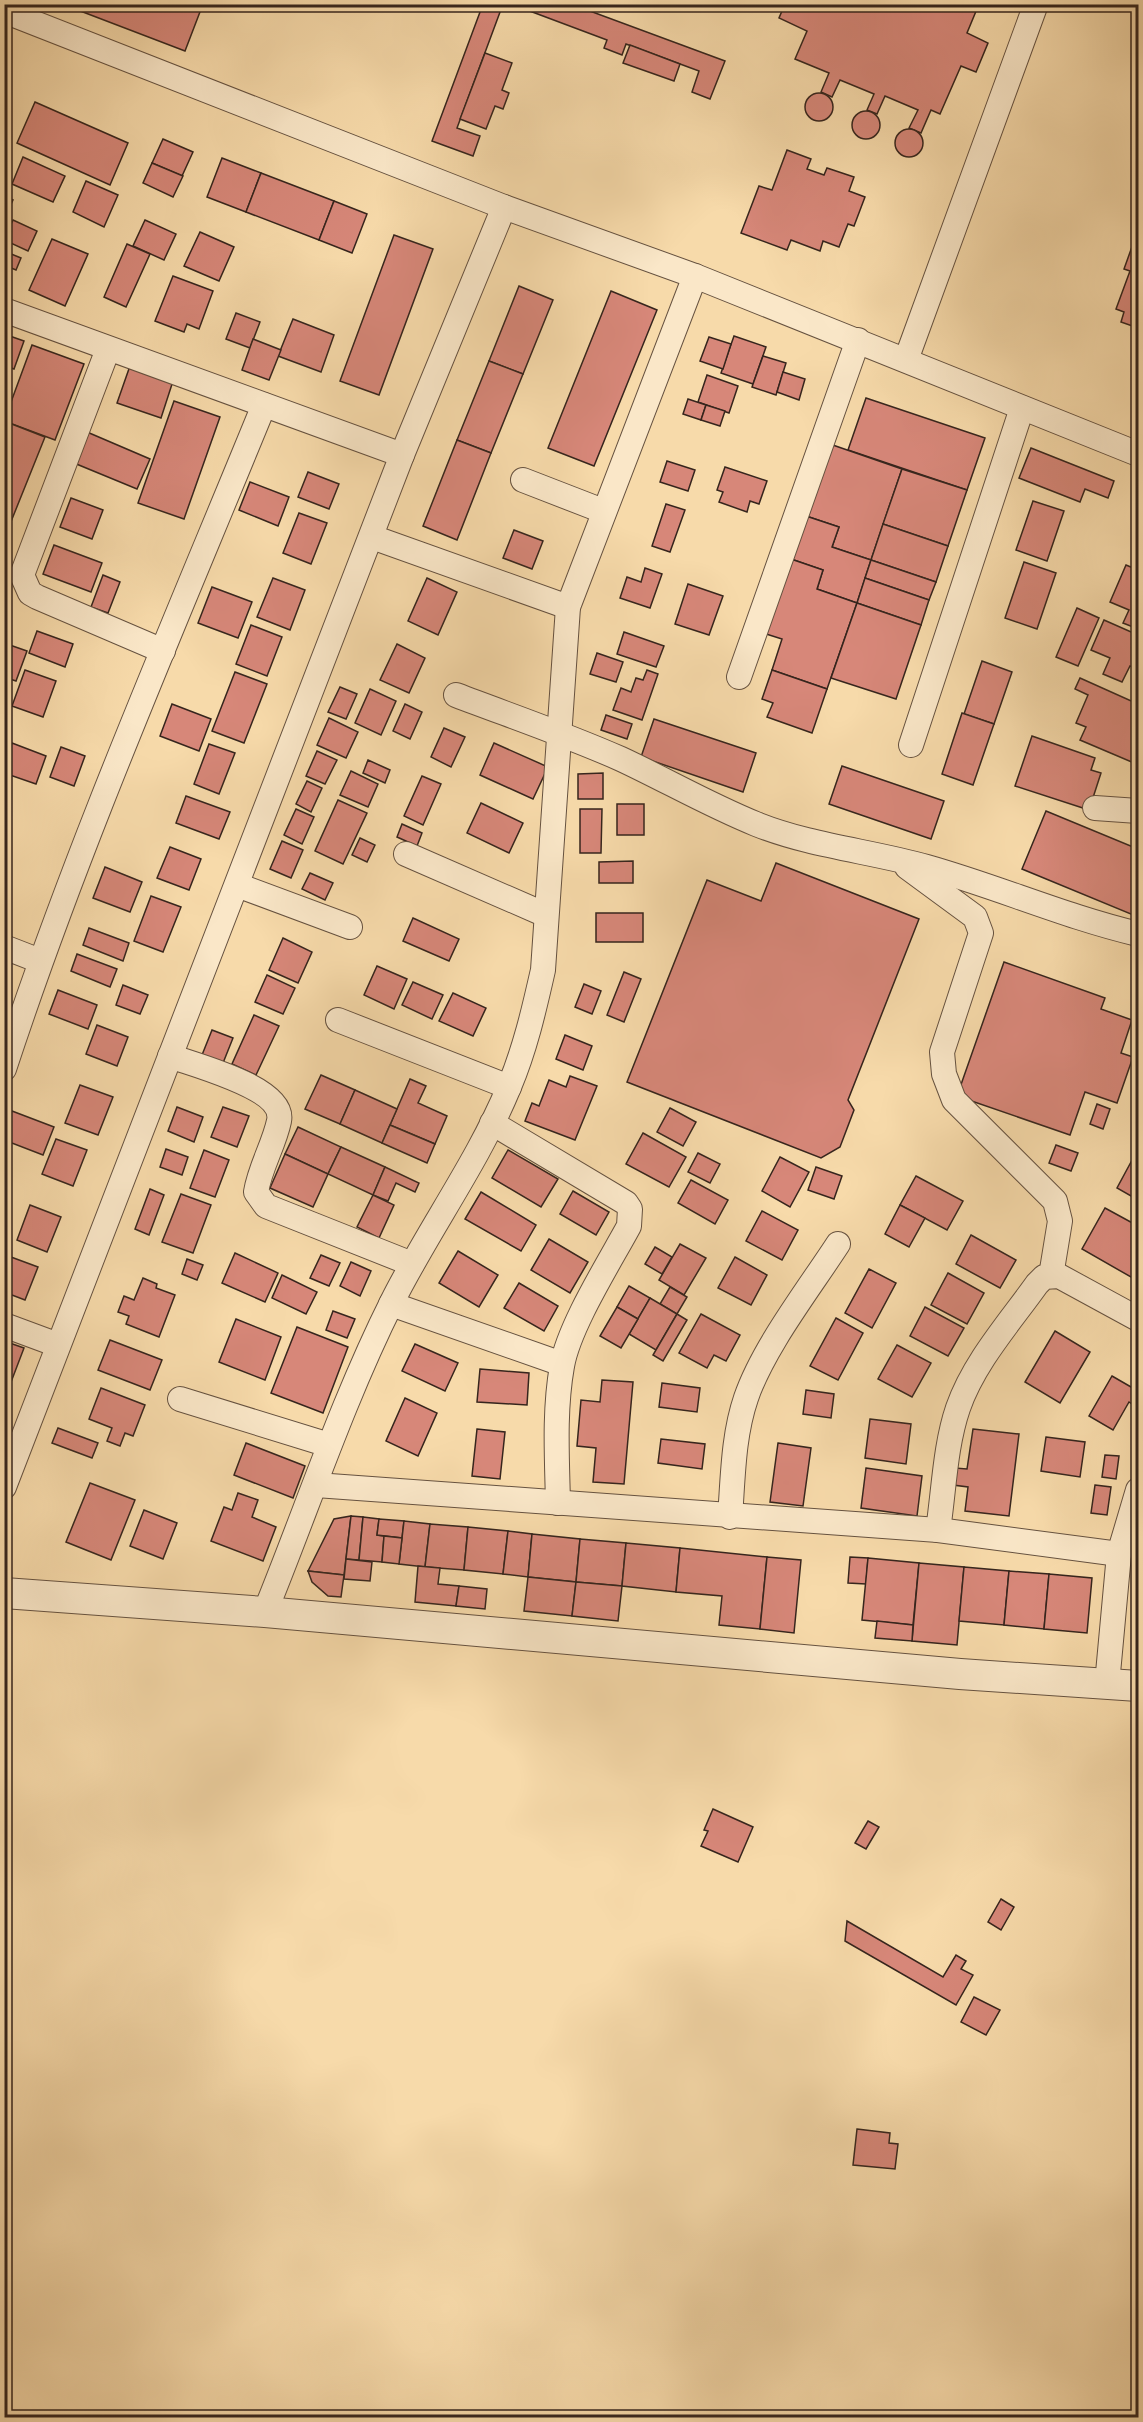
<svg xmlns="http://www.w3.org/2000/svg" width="1143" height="2422" viewBox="0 0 1143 2422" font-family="'Libre Bodoni',serif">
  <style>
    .building { fill: #d78779; stroke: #36251d; stroke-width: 1.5 }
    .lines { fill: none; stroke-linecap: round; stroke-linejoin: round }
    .minor-casing { stroke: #665240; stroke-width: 26 }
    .tertiary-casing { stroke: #665240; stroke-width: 32 }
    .minor { stroke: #fae7c8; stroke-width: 24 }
    .tertiary { stroke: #fae7c8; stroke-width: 30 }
  </style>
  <rect width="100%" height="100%" fill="#f7daaa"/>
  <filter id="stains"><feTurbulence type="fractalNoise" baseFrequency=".00333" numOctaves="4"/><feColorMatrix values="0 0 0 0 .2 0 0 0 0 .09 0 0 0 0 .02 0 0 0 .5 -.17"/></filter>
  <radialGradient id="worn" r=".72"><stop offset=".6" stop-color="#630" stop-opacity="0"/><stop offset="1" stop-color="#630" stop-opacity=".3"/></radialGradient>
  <g class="building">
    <polygon points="62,4 203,4 185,51"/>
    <polygon points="483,4 503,4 457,128 480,136 473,156 432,141"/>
    <polygon points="511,4 571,4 725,61 710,99 692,92 699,71 626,44 622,55 604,48 607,40"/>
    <polygon points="785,4 979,4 967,33 988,43 976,72 961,66 940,114 931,110 921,133 909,128 918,110 885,96 877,114 867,110 874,94 840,80 832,97 821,92 829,73 795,59 807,31 779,18"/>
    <polygon points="630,45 680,64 674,81 623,63"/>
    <polygon points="485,53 512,63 502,90 509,93 503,109 495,106 486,129 460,119"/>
    <circle cx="819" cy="107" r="14"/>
    <polygon points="35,102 128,143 110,185 17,143"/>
    <circle cx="866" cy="125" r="14"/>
    <circle cx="909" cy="143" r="14"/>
    <polygon points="163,139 193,152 182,176 152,163"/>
    <polygon points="787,150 811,159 807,169 824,175 827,168 854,177 849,191 865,197 854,226 848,224 839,247 823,241 820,251 791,240 787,250 741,233 759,186 772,190"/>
    <polygon points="23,157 65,176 53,202 12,184"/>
    <polygon points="222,158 261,173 246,212 207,197"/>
    <polygon points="152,163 183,176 173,197 143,183"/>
    <polygon points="261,173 334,201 319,240 246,212"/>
    <polygon points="86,181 118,195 104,227 73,212"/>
    <polygon points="4,196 13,200 5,218 4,218"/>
    <polygon points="334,201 367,214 352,253 319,240"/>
    <polygon points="13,220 37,231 28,251 4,240"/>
    <polygon points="145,220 176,234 164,260 133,246"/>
    <polygon points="1138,230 1138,328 1121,322 1124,312 1116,309 1130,271 1124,269"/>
    <polygon points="200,232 234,247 219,281 184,266"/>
    <polygon points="394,235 433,249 379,395 340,381"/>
    <polygon points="52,239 88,254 65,306 29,290"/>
    <polygon points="127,244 150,254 126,307 104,297"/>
    <polygon points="4,251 21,258 16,270 4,265"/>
    <polygon points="173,276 213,291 199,329 187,324 184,332 155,321"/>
    <polygon points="519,286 553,300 523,374 489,361"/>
    <polygon points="611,291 657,310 594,466 548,448"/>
    <polygon points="236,313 260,322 250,348 226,339"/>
    <polygon points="293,319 334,335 321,372 278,356"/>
    <polygon points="4,334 24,341 14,369 8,367 4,376"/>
    <polygon points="734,336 766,347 753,384 721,373"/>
    <polygon points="709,337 731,344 723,369 700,361"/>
    <polygon points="253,339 281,350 269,380 242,370"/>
    <polygon points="32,345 84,364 55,440 4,421"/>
    <polygon points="763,356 786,363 776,395 752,387"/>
    <polygon points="489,361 523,374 491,453 457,440"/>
    <polygon points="131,363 174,378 161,418 117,403"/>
    <polygon points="783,372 805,379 799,400 777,392"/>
    <polygon points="707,375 738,386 729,413 698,402"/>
    <polygon points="866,398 985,438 967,490 848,450"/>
    <polygon points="4,399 11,401 4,416"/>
    <polygon points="688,399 706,405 701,420 683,414"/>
    <polygon points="174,401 220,417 184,519 138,503"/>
    <polygon points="706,405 725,411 720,426 701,420"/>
    <polygon points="4,421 45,437 4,539"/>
    <polygon points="87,432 150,459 137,489 74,463"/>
    <polygon points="457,440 491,453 457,540 423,526"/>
    <polygon points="827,443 902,469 871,560 832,547 839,527 803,515"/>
    <polygon points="1031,448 1114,481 1108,498 1085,489 1080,502 1019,478"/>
    <polygon points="667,461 695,470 688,491 660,482"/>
    <polygon points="725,467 767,481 759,504 750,501 747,512 719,502 723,492 717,490"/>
    <polygon points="902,469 967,490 948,546 883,524"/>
    <polygon points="308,472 339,484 329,509 298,497"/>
    <polygon points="250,482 289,497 278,526 239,510"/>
    <polygon points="71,498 103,510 92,539 60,527"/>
    <polygon points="1033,501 1064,511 1047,561 1016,550"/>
    <polygon points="666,504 685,510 670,552 652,546"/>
    <polygon points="299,513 327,523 311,564 283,553"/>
    <polygon points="803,515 839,527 832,547 871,560 857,603 817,589 823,570 788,558"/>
    <polygon points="883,524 948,546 936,582 871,560"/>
    <polygon points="514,530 543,541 532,569 503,558"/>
    <polygon points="54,545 102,563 91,592 43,574"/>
    <polygon points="788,558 823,570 817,589 857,603 827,689 772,670 782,639 763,633"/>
    <polygon points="871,560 936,582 929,600 865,578"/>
    <polygon points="1024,562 1056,573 1037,629 1005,618"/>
    <polygon points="1126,565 1138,570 1138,629 1123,623 1129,610 1110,602"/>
    <polygon points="645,568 662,574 650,608 620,598 627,577 641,582"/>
    <polygon points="103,575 120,582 108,613 91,607"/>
    <polygon points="273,578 305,590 290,630 257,617"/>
    <polygon points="427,578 457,592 438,635 408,621"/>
    <polygon points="865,578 929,600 921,625 857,603"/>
    <polygon points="688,584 723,596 709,635 675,624"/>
    <polygon points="212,587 252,602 238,638 198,623"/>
    <polygon points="857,603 921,625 896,699 831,678"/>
    <polygon points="1077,608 1099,618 1078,666 1056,657"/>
    <polygon points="1104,620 1138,635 1138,669 1130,666 1122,682 1103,674 1110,658 1091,650"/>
    <polygon points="251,625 282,637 267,676 236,664"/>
    <polygon points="37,631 73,644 65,667 29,653"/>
    <polygon points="624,632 664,646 656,667 617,654"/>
    <polygon points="4,643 27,651 16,681 4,677"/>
    <polygon points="397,644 425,658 409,693 380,680"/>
    <polygon points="597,653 623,662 616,682 590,674"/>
    <polygon points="982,661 1012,672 994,724 964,714"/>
    <polygon points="25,670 56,681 43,717 12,706"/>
    <polygon points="647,670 658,674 642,720 613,710 621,688 631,692 636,678 643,680"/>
    <polygon points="772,670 827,689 812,733 767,717 773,703 762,699"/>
    <polygon points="235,672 267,684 244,743 212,731"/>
    <polygon points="1080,678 1138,704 1138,753 1134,763 1080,740 1086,727 1076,723 1088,695 1075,689"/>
    <polygon points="340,687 357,694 346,719 328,712"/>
    <polygon points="370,689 396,701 381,735 355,723"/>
    <polygon points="172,704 211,719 199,751 160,736"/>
    <polygon points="405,704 422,712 410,739 393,731"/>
    <polygon points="962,713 994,724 973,785 942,774"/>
    <polygon points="606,715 632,724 627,739 601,730"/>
    <polygon points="329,718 358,732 346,758 317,745"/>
    <polygon points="654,719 756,753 743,792 641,757"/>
    <polygon points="444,728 465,737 451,767 431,757"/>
    <polygon points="1032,736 1095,758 1091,770 1101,773 1089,810 1015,786"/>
    <polygon points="12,743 46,756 36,784 4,773 4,763"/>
    <polygon points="494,743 548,767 533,799 480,775"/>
    <polygon points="209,744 235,753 219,794 194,784"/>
    <polygon points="61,747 85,756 74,786 50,777"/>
    <polygon points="317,751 337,760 325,784 306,776"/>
    <polygon points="368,760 390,770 385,783 363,773"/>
    <polygon points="842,766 944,801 931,839 829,804"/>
    <polygon points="351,771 378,784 368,807 340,795"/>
    <polygon points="603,773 603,799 578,799 578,774"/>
    <polygon points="422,776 441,784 423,825 404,816"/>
    <polygon points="307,781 322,788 311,812 296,804"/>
    <polygon points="186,796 230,812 219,839 176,823"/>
    <polygon points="338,800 367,813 343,864 315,851"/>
    <polygon points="481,803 523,823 509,853 467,833"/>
    <rect x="617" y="804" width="27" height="31"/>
    <polygon points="296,809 314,817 302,844 284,835"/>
    <polygon points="580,809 602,809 601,853 580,853"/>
    <polygon points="1046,811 1138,849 1138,917 1022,869"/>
    <polygon points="402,824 422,833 417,846 397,837"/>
    <polygon points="360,838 375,845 367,862 352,855"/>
    <polygon points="282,841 303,850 291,878 270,869"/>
    <polygon points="170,847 201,859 189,890 157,878"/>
    <polygon points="633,861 633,883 599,883 599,862"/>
    <polygon points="776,863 919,919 848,1100 854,1110 840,1147 821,1158 627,1082 707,880 761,901"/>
    <polygon points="105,867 142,882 130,912 93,898"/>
    <polygon points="310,873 333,883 325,900 302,889"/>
    <polygon points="151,896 181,907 163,952 134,941"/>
    <rect x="596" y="913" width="47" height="29"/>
    <polygon points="413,918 459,939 449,961 403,941"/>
    <polygon points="89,928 129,943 123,961 83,945"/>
    <polygon points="283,938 312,952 298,983 269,970"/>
    <polygon points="77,954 117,969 110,987 71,971"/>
    <polygon points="1004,962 1105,998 1101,1009 1132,1020 1121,1053 1133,1057 1117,1103 1085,1092 1070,1135 957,1096"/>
    <polygon points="377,966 407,979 394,1009 364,995"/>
    <polygon points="624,972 641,979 624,1022 607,1015"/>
    <polygon points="267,975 295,988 283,1014 255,1002"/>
    <polygon points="413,982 443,995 432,1019 402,1005"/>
    <polygon points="584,984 601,991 592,1014 575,1007"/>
    <polygon points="123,985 148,995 140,1014 116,1005"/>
    <polygon points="58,990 97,1005 88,1029 49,1014"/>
    <polygon points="453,993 486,1008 473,1036 439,1021"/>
    <polygon points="254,1015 279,1026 256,1075 232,1064"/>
    <polygon points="97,1025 128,1037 117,1066 86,1054"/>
    <polygon points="212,1030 233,1038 221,1068 200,1060"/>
    <polygon points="565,1035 592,1046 583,1070 556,1059"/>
    <polygon points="321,1075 355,1090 340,1124 305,1109"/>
    <polygon points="570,1076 597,1086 575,1140 525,1121 532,1103 539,1106 549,1080 566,1087"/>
    <polygon points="410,1079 426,1086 418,1103 447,1116 435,1144 390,1125"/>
    <polygon points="80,1085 113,1097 98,1135 65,1123"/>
    <polygon points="355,1090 397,1109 382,1143 340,1124"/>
    <polygon points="1097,1104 1110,1109 1103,1129 1090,1124"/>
    <polygon points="177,1107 203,1117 194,1142 168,1131"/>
    <polygon points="223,1107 249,1116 237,1147 211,1137"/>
    <polygon points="670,1108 696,1122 683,1146 657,1132"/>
    <polygon points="12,1111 54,1127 43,1155 4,1140 4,1130"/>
    <polygon points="390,1125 435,1144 427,1163 382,1143"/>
    <polygon points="298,1127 341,1147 328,1174 285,1154"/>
    <polygon points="643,1133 686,1157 669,1187 626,1164"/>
    <polygon points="56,1139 87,1150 73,1186 42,1174"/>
    <polygon points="1056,1145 1078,1153 1071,1171 1049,1163"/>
    <polygon points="341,1147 385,1167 373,1195 328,1174"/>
    <polygon points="166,1149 188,1157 182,1175 160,1167"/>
    <polygon points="1138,1149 1138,1200 1117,1188"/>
    <polygon points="204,1150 229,1160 215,1197 190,1188"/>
    <polygon points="508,1150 558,1179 541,1207 492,1178"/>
    <polygon points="698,1153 720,1164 710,1183 688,1172"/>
    <polygon points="285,1154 328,1174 313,1207 270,1188"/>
    <polygon points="780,1157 809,1172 790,1207 762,1191"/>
    <polygon points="385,1167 419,1183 415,1192 396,1183 388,1201 373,1195"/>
    <polygon points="816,1167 842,1176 834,1199 808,1190"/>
    <polygon points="916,1176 963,1201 947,1230 900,1205"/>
    <polygon points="691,1180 728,1200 715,1224 678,1203"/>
    <polygon points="150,1189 164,1195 149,1235 135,1229"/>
    <polygon points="573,1191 609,1212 596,1235 560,1214"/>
    <polygon points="481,1192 536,1225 521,1251 465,1219"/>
    <polygon points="181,1194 211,1205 193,1253 162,1242"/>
    <polygon points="373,1195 394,1205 379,1238 357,1227"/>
    <polygon points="30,1205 61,1217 47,1252 17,1240"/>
    <polygon points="900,1205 925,1218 909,1247 885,1234"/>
    <polygon points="1105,1208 1138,1226 1138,1281 1082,1249"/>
    <polygon points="762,1211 798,1230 782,1260 746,1241"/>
    <polygon points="971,1235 1016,1260 1000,1288 956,1264"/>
    <polygon points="549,1239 588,1262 570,1293 531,1270"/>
    <polygon points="680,1244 706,1258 684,1295 659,1280"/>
    <polygon points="655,1247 672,1257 662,1274 645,1264"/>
    <polygon points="458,1251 498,1275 479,1307 439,1283"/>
    <polygon points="235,1253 278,1273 265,1302 222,1283"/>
    <polygon points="321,1255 340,1263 329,1286 310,1278"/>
    <polygon points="11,1257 38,1267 25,1300 4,1292 4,1274"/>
    <polygon points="735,1257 767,1275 751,1305 718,1288"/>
    <polygon points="187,1259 203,1265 197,1280 182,1274"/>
    <polygon points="351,1262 371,1271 360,1296 340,1286"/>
    <polygon points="869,1269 896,1283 872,1328 845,1313"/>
    <polygon points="948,1273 984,1293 967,1324 931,1305"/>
    <polygon points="282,1275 317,1292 306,1314 272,1298"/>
    <polygon points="143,1278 157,1284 156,1288 175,1295 159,1337 126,1324 129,1316 118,1312 124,1296 134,1300"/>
    <polygon points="519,1283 558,1306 544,1331 504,1308"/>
    <polygon points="629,1286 650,1298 638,1319 617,1307"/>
    <polygon points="670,1287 687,1297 677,1314 660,1304"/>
    <polygon points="650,1298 677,1314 656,1350 629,1334"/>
    <polygon points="617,1307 638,1319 621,1348 600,1336"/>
    <polygon points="925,1307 964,1328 948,1356 910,1336"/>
    <polygon points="333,1311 355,1319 347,1338 326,1330"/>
    <polygon points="677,1314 687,1320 663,1361 653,1355"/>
    <polygon points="701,1314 740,1335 726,1361 714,1355 707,1368 679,1353"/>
    <polygon points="836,1318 863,1333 838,1380 810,1366"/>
    <polygon points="236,1319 281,1337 265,1380 219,1362"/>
    <polygon points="297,1327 348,1347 323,1413 271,1393"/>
    <polygon points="1055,1331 1090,1352 1060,1403 1025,1382"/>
    <polygon points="110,1340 162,1360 150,1390 98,1370"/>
    <polygon points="4,1341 24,1348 8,1390 4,1388"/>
    <polygon points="415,1344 458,1363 445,1391 402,1371"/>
    <polygon points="897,1345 931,1363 912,1397 878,1379"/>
    <polygon points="480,1369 529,1373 527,1405 477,1402"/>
    <polygon points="1112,1376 1138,1391 1138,1408 1129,1402 1113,1430 1089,1416"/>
    <polygon points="602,1380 633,1382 624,1484 593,1482 596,1448 577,1446 581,1400 600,1402"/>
    <polygon points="662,1383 700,1388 697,1412 659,1407"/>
    <polygon points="101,1388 145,1405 133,1436 125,1433 120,1446 107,1441 112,1428 89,1419"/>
    <polygon points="806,1390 834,1394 831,1418 803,1414"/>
    <polygon points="405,1398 437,1413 418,1456 386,1441"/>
    <polygon points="870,1419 911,1424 906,1464 865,1458"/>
    <polygon points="58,1428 98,1443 92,1458 52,1443"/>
    <polygon points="477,1429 505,1432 500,1479 472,1476"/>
    <polygon points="973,1429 1019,1434 1009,1516 965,1511 968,1487 953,1485 955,1468 967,1469"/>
    <polygon points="1046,1437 1085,1442 1080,1477 1041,1471"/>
    <polygon points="661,1439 705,1444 702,1469 658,1463"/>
    <polygon points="246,1443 305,1466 293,1498 234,1475"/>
    <polygon points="778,1443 811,1448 803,1506 770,1502"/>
    <polygon points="1105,1455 1119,1456 1116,1479 1102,1477"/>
    <polygon points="866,1468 922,1476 917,1516 861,1508"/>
    <polygon points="90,1483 135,1500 111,1560 66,1542"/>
    <polygon points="1095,1485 1111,1487 1107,1515 1091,1513"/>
    <polygon points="238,1493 258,1500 252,1517 276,1527 263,1561 211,1541 224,1507 232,1510"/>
    <polygon points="144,1510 177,1523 163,1559 130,1546"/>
    <polygon points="351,1516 344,1575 308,1571 334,1519"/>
    <polygon points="351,1516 363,1517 359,1560 346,1559"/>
    <polygon points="363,1517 379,1519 377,1535 384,1536 382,1562 359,1560"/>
    <polygon points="379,1519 404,1521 402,1538 377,1535"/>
    <polygon points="404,1521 430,1524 425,1567 399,1564"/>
    <polygon points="430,1524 468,1527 464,1570 425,1567"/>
    <polygon points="468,1527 508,1531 503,1574 464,1570"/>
    <polygon points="508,1531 532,1534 528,1577 503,1574"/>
    <polygon points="532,1534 580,1539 576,1582 528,1577"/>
    <polygon points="384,1536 402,1538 399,1564 382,1562"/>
    <polygon points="580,1539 626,1543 622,1586 576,1582"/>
    <polygon points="626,1543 680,1548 676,1592 622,1586"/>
    <polygon points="680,1548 767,1557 760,1629 719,1625 722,1596 676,1592"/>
    <polygon points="767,1557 801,1560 794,1633 760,1629"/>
    <polygon points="850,1557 868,1558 866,1584 848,1583"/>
    <polygon points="868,1558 919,1563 913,1625 862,1620"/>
    <polygon points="346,1559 372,1562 370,1581 344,1579"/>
    <polygon points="919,1563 964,1567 957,1645 912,1641"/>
    <polygon points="418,1566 440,1568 438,1584 459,1586 456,1606 415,1602"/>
    <polygon points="964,1567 1009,1571 1004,1625 959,1621"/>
    <polygon points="308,1571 344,1575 341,1597 328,1596 312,1582"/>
    <polygon points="1009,1571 1049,1574 1044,1629 1004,1625"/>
    <polygon points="1049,1574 1092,1578 1087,1633 1044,1629"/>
    <polygon points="528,1577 576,1582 572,1616 524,1611"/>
    <polygon points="576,1582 622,1586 618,1621 572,1616"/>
    <polygon points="459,1586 487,1589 485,1609 456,1606"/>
    <polygon points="877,1621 913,1625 912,1641 875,1638"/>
    <polygon points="713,1809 753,1827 738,1862 701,1846 708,1831 704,1830"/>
    <polygon points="868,1821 879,1827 866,1849 855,1843"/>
    <polygon points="1001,1899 1014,1907 1001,1930 988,1922"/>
    <polygon points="847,1921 943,1977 956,1955 966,1961 961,1969 973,1975 956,2005 845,1941"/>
    <polygon points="974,1997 1000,2010 986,2035 961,2022"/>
    <polygon points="857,2129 890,2133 889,2143 898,2144 895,2169 853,2165"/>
  </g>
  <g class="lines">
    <g class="minor-casing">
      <g id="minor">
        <polyline points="4,11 504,207 695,276 1138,454"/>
        <polyline points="4,310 402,455"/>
        <polyline points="108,349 22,575 30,593 37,597 163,651"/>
        <polyline points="906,360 1036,4"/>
        <polyline points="523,480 603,511"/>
        <polyline points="372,537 568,607"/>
        <polyline points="739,677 858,340"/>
        <path d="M 456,695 C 511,716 567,735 621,759 C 666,780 709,805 756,824 C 811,846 870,851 927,867 C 998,887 1066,917 1138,934"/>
        <polyline points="911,745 1022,408"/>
        <polyline points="1095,808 1138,811"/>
        <polyline points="406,854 546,915"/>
        <polyline points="907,867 975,917 981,933 942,1052 944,1074 954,1100 1055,1201 1060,1221 1051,1276"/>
        <polyline points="237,885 350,927"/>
        <polyline points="4,947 40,961"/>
        <polyline points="338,1020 509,1087"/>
        <path d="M 170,1056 C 194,1065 286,1088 279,1121 C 274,1145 260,1167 256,1192 L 266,1206 L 412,1264"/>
        <path d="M 4,1069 C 78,844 174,625 264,405"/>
        <path d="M 492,1123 L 626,1203 L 630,1209 L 629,1226 C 609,1263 569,1326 562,1366 C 554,1411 557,1458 558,1503"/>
        <polyline points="391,1304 562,1364"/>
        <polyline points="4,1325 58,1345"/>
        <polyline points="180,1399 329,1445"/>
        <polyline points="316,1485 938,1530 1119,1554"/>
        <polyline points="4,1487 402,455 504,207"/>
        <path d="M 730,1517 C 733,1478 733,1436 746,1398 C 763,1348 808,1290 838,1244"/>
        <path d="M 938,1530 C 944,1490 945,1446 958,1408 C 974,1362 1010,1322 1037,1284 L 1044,1277 L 1059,1276 L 1138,1319"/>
        <path d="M 265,1612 C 307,1509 342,1402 392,1302 C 428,1230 478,1162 509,1087 C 525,1049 534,1010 543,970 L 568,607 L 695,276"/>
        <polyline points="1107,1684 1119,1554 1138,1490"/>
      </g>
    </g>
    <g class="tertiary-casing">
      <polyline id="tertiary" points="4,1593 265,1612 960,1674 1138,1686"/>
    </g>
    <use href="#minor" class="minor"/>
    <use href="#tertiary" class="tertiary"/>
  </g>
  <rect width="1143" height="2422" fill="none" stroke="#f7daaa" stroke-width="24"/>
  <rect x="6" y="6" width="1131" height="2410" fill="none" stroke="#36251d" stroke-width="3"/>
  <rect x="12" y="12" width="1119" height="2398" fill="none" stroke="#36251d" stroke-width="1.5"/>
  <rect width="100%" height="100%" filter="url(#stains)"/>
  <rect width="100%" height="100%" fill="url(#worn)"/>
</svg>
